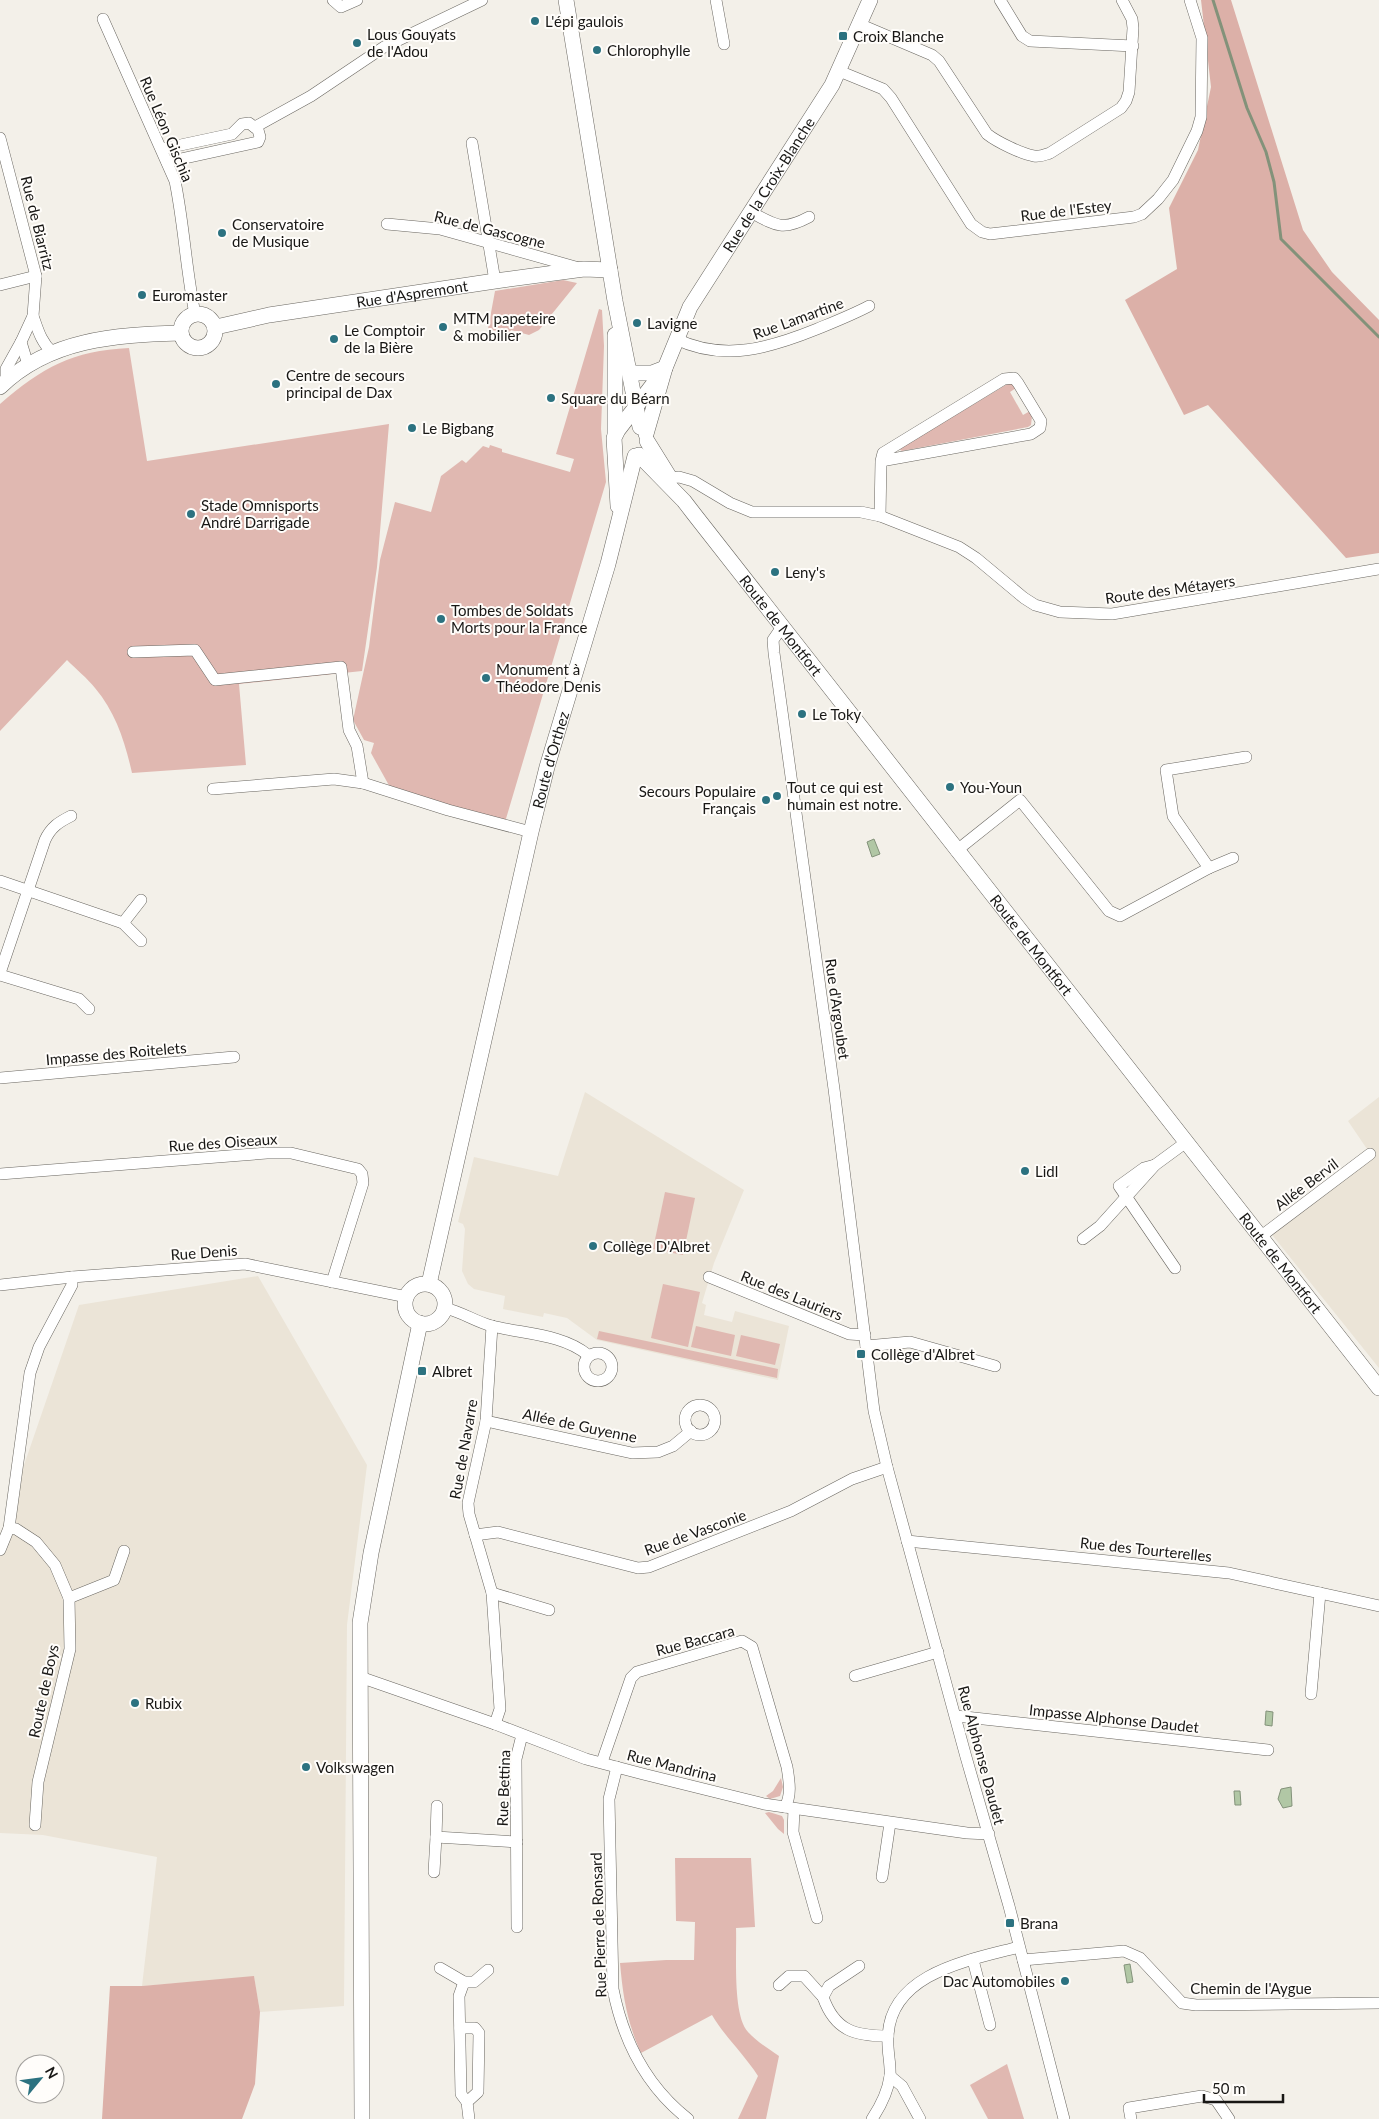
<svg xmlns="http://www.w3.org/2000/svg" width="1379" height="2119" viewBox="0 0 1379 2119" font-family="Lato,sans-serif">
  <style>
    .built { fill: #ebe4d7 }
    .green { fill: #e0b8b1 }
    .forest { fill: #dcb0a8 }
    .water { fill: #b1c7a5; stroke: #83927a }
    .lines { fill: none; stroke-linecap: round; stroke-linejoin: round }
    .stream { stroke: #83927a; stroke-width: 3 }
    .minor-casing { stroke: #696660; stroke-width: 12 }
    .major-casing { stroke: #696660; stroke-width: 16 }
    .minor { stroke: #fff; stroke-width: 11 }
    .major { stroke: #fff; stroke-width: 15 }
    .poi-dot { fill: #2c7280; stroke: #fffdfa; stroke-width: 2 }
    .labels { text-anchor: middle; dominant-baseline: central; stroke-width: 4; stroke-linejoin: round; paint-order: stroke }
    .poi-label { font-size: 15px; fill: #181715; stroke: #fffdfa; text-anchor: start }
    .street-label { font-size: 15px; fill: #181715; stroke: #fffdfa }
  </style>
  <rect width="100%" height="100%" fill="#f3f0e9"/>
  <g class="built">
    <polygon points="585,1092 744,1190 714,1263 702,1303 706,1305 704,1315 732,1322 735,1311 789,1326 778,1380 597,1340 567,1318 544,1313 543,1317 503,1309 505,1296 474,1289 468,1284 462,1271 465,1229 463,1224 458,1222 474,1157 558,1176"/>
    <polygon points="1379,1097 1379,1368 1265,1226 1367,1149 1348,1121"/>
    <polygon points="258,1276 367,1465 347,1625 344,2006 260,2012 254,1977 142,1986 157,1857 43,1835 0,1833 0,1535 79,1305"/>
  </g>
  <g class="green">
    <polygon points="563,280 577,283 539,330 529,335 511,330 509,334 488,329 495,291"/>
    <polygon points="599,309 602,310 604,346 601,429 606,482 505,822 391,789 371,753 374,743 364,740 353,720 369,647 380,560 395,502 431,512 441,476 462,460 466,463 483,446 489,448 490,445 502,449 502,452 570,472 574,459 556,454"/>
    <path d="M 129,348 L 147,461 L 389,424 L 377,567 L 362,671 L 239,684 L 246,765 L 132,773 C 125,742 116,713 95,688 C 87,678 76,669 67,660 L 0,731 L 0,404 C 43,367 72,351 129,348 Z"/>
    <polygon points="1009,383 1013,384 1016,388 1010,392 1023,415 1030,411 1032,416 1031,425 1028,427 902,451 899,449"/>
    <polygon points="665,1192 695,1198 683,1255 653,1249"/>
    <polygon points="663,1284 700,1292 688,1347 651,1338"/>
    <polygon points="696,1326 735,1335 731,1356 691,1347"/>
    <polygon points="599,1331 778,1369 777,1378 597,1339"/>
    <polygon points="741,1335 780,1344 775,1365 736,1356"/>
    <polygon points="781,1778 783,1787 780,1796 770,1799 766,1796 773,1791"/>
    <polygon points="769,1812 782,1816 784,1820 784,1834 778,1829 765,1813"/>
    <path d="M 675,1858 L 751,1858 L 755,1927 L 736,1928 C 737,1952 732,2015 748,2032 C 756,2041 769,2049 779,2056 L 766,2119 L 738,2119 L 758,2076 C 744,2054 725,2037 712,2015 L 641,2053 C 627,2022 623,1997 620,1963 L 666,1960 L 694,1960 L 695,1922 L 676,1921 Z"/>
    <polygon points="1007,2064 1024,2119 988,2119 970,2085"/>
  </g>
  <g class="forest">
    <polygon points="1201,0 1231,0 1303,230 1332,272 1379,320 1379,553 1346,558 1208,405 1184,415 1125,300 1177,269 1169,208 1198,150 1211,87"/>
    <polygon points="254,1976 260,2012 255,2084 242,2119 102,2119 110,1986 142,1986"/>
  </g>
  <g class="water">
    <polygon points="874,839 880,854 872,857 867,842"/>
    <polygon points="1266,1711 1273,1712 1272,1726 1265,1725"/>
    <polygon points="1291,1787 1292,1806 1283,1808 1278,1799 1281,1789"/>
    <polygon points="1234,1791 1240,1791 1241,1805 1235,1805"/>
    <polygon points="1130,1964 1133,1982 1127,1983 1124,1965"/>
  </g>
  <g class="lines">
    <polyline class="stream" points="1213,0 1247,108 1266,152 1274,182 1281,239 1379,337"/>
    <g class="minor-casing">
      <g id="minor">
        <polyline points="333,0 341,7 357,0"/>
        <polyline points="716,0 724,44"/>
        <polyline points="1000,0 1022,36 1030,41 1133,46"/>
        <path d="M 103,19 L 175,181 C 184,225 186,270 195,314"/>
        <path d="M 859,24 L 932,55 L 939,61 L 987,134 C 997,142 1022,154 1034,156 C 1040,157 1044,155 1050,153 L 1121,108 L 1126,101 L 1129,92 L 1133,28 L 1132,19 L 1122,0"/>
        <polyline points="839,71 883,89 891,98 971,224 982,232 990,234 1134,217 1142,214 1158,199 1173,180 1197,131 1201,117 1202,38 1190,0"/>
        <polyline points="255,127 311,96 384,47 482,0"/>
        <polyline points="0,138 36,276 33,316 21,342 28,365"/>
        <polyline points="472,143 495,281"/>
        <polyline points="162,149 232,134 242,124 249,123 258,130 260,137 258,142 167,162"/>
        <path d="M 751,212 C 776,226 783,231 809,217"/>
        <polyline points="387,224 440,229 579,268"/>
        <polyline points="0,285 36,276"/>
        <path d="M 33,316 C 38,330 41,342 52,352"/>
        <path d="M 676,339 C 724,362 770,348 817,329 C 834,322 852,315 869,306"/>
        <polyline points="6,382 6,369 21,342"/>
        <polyline points="670,478 679,477 693,481 730,503 752,512 861,512 880,516 959,547 976,558 1024,598 1035,605 1060,612 1112,614 1379,569"/>
        <polyline points="880,516 881,461 883,453 1004,379 1014,378 1018,383 1041,421 1040,428 1031,434 881,461"/>
        <polyline points="782,627 773,640 774,653 834,1089 874,1411 887,1467 966,1757 1009,1906 1064,2119"/>
        <polyline points="133,652 195,650 215,680 341,667 349,730 357,746 363,783 448,810 531,832"/>
        <polyline points="213,789 334,779 363,783"/>
        <polyline points="956,851 1020,800 1109,911 1120,916 1209,868 1173,816 1166,770 1246,757"/>
        <polyline points="1209,868 1233,858"/>
        <polyline points="0,881 123,923 141,900"/>
        <polyline points="123,923 141,941"/>
        <path d="M 0,973 L 45,840 C 51,827 59,822 71,816"/>
        <polyline points="0,975 79,999 89,1009"/>
        <polyline points="0,1078 234,1057"/>
        <polyline points="1155,1165 1144,1168 1119,1186 1175,1268"/>
        <polyline points="0,1174 267,1153 291,1153 358,1169 362,1174 363,1183 332,1282"/>
        <polyline points="1260,1237 1370,1154"/>
        <polyline points="1083,1239 1100,1226 1155,1165 1185,1143"/>
        <polyline points="709,1277 849,1334 865,1335"/>
        <polyline points="0,1285 72,1277 245,1264 407,1297"/>
        <path d="M 445,1308 C 462,1312 476,1322 492,1326 C 524,1334 563,1334 588,1355"/>
        <polyline points="492,1326 486,1421 468,1503 469,1514 492,1593 500,1709 495,1724"/>
        <polyline points="866,1346 910,1342 995,1366"/>
        <circle cx="598" cy="1367" r="14"/>
        <circle cx="700" cy="1420" r="15"/>
        <polyline points="486,1421 632,1453 658,1452 673,1446 691,1431"/>
        <polyline points="9,1528 16,1529 36,1542 55,1565 69,1598 70,1649 38,1782 35,1825"/>
        <polyline points="475,1535 498,1532 638,1568 649,1567 791,1511 852,1479 887,1467"/>
        <polyline points="907,1541 1229,1573 1379,1606"/>
        <polyline points="0,1550 9,1528 30,1373 39,1347 72,1285 72,1277"/>
        <polyline points="492,1593 549,1610"/>
        <polyline points="69,1598 114,1580 124,1551"/>
        <polyline points="855,1676 938,1652"/>
        <polyline points="360,1677 495,1724 586,1759 643,1774 764,1804 967,1833 989,1834"/>
        <polyline points="1311,1694 1320,1593"/>
        <polyline points="956,1716 1268,1750"/>
        <path d="M 602,1762 L 631,1678 L 637,1672 L 742,1641 L 752,1647 L 787,1767 C 789,1780 792,1795 785,1807"/>
        <path d="M 617,1767 L 609,1799 L 613,1989 C 623,2040 646,2086 688,2119"/>
        <polyline points="437,1806 436,1837 517,1842"/>
        <polyline points="794,1809 793,1832 817,1918"/>
        <polyline points="434,1872 436,1837"/>
        <polyline points="882,1877 890,1823"/>
        <polyline points="517,1927 516,1759 522,1735"/>
        <polyline points="973,1960 990,2025"/>
        <polyline points="1023,1960 1124,1951 1140,1958 1182,2003 1196,2005 1379,2003"/>
        <path d="M 859,1966 L 829,1986 L 823,1997 C 835,2031 855,2036 888,2036"/>
        <polyline points="440,1968 464,1982 474,1982 488,1970"/>
        <polyline points="464,1982 459,1996 461,2094 467,2102 469,2119"/>
        <polyline points="779,1985 789,1976 804,1976 823,1997"/>
        <polyline points="460,2028 475,2028 479,2033 478,2092 467,2102"/>
        <polyline points="890,2076 902,2086 920,2119"/>
        <path d="M 872,2119 C 880,2107 888,2091 890,2076 C 891,2064 887,2051 888,2038 C 889,1973 970,1960 1019,1947"/>
        <polyline points="1131,2119 1129,2108 1202,2096 1216,2100 1229,2119"/>
      </g>
    </g>
    <g class="major-casing">
      <g id="major">
        <polyline points="566,0 615,301 640,427"/>
        <circle cx="198" cy="331" r="17"/>
        <path id="s1" d="M 216,327 L 269,315 L 495,281 L 584,269 L 610,270"/>
        <polyline points="615,335 615,434"/>
        <polyline points="630,373 652,373 665,368"/>
        <path d="M 0,387 C 49,339 115,335 180,333"/>
        <path id="s2" d="M 646,434 L 665,368 L 690,307 L 832,85 L 870,0"/>
        <polyline points="647,441 670,478"/>
        <path id="s3" d="M 639,455 L 684,501 L 694,514 L 1379,1388"/>
        <polyline points="618,506 614,438 618,430 658,378"/>
        <path id="s4" d="M 429,1284 L 531,832 L 547,767 L 608,564 L 635,456"/>
        <circle cx="425" cy="1304" r="20"/>
        <polyline points="362,2119 360,1623 371,1553 420,1323"/>
      </g>
    </g>
    <use href="#minor" class="minor"/>
    <use href="#major" class="major"/>
  </g>
  <g class="poi-dot">
    <circle cx="535" cy="21" r="5"/>
    <rect x="838" y="31" width="10" height="10" rx="2.5"/>
    <circle cx="357" cy="43" r="5"/>
    <circle cx="597" cy="50" r="5"/>
    <circle cx="222" cy="233" r="5"/>
    <circle cx="142" cy="295" r="5"/>
    <circle cx="637" cy="323" r="5"/>
    <circle cx="443" cy="327" r="5"/>
    <circle cx="334" cy="339" r="5"/>
    <circle cx="276" cy="384" r="5"/>
    <circle cx="551" cy="398" r="5"/>
    <circle cx="412" cy="428" r="5"/>
    <circle cx="191" cy="514" r="5"/>
    <circle cx="775" cy="572" r="5"/>
    <circle cx="441" cy="619" r="5"/>
    <circle cx="486" cy="678" r="5"/>
    <circle cx="802" cy="714" r="5"/>
    <circle cx="950" cy="787" r="5"/>
    <circle cx="777" cy="796" r="5"/>
    <circle cx="766" cy="800" r="5"/>
    <circle cx="1025" cy="1171" r="5"/>
    <circle cx="593" cy="1246" r="5"/>
    <rect x="856" y="1349" width="10" height="10" rx="2.5"/>
    <rect x="417" y="1366" width="10" height="10" rx="2.5"/>
    <circle cx="135" cy="1703" r="5"/>
    <circle cx="306" cy="1767" r="5"/>
    <rect x="1005" y="1918" width="10" height="10" rx="2.5"/>
    <circle cx="1065" cy="1981" r="5"/>
  </g>
  <g class="labels">
    <g class="poi-label">
      <text x="545" y="21">L'épi gaulois</text>
      <text x="367" y="34">Lous Gouyats<tspan x="367" dy="17">de l'Adou</tspan></text>
      <text x="853" y="36">Croix Blanche</text>
      <text x="607" y="50">Chlorophylle</text>
      <text x="232" y="224">Conservatoire<tspan x="232" dy="17">de Musique</tspan></text>
      <text x="152" y="295">Euromaster</text>
      <text x="453" y="318">MTM papeteire<tspan x="453" dy="17">&amp; mobilier</tspan></text>
      <text x="647" y="323">Lavigne</text>
      <text x="344" y="330">Le Comptoir<tspan x="344" dy="17">de la Bière</tspan></text>
      <text x="286" y="375">Centre de secours<tspan x="286" dy="17">principal de Dax</tspan></text>
      <text x="561" y="398">Square du Béarn</text>
      <text x="422" y="428">Le Bigbang</text>
      <text x="201" y="505">Stade Omnisports<tspan x="201" dy="17">André Darrigade</tspan></text>
      <text x="785" y="572">Leny's</text>
      <text x="451" y="610">Tombes de Soldats<tspan x="451" dy="17">Morts pour la France</tspan></text>
      <text x="496" y="669">Monument à<tspan x="496" dy="17">Théodore Denis</tspan></text>
      <text x="812" y="714">Le Toky</text>
      <text x="787" y="787">Tout ce qui est<tspan x="787" dy="17">humain est notre.</tspan></text>
      <text x="960" y="787">You-Youn</text>
      <text x="756" y="791" text-anchor="end">Secours Populaire<tspan x="756" dy="17">Français</tspan></text>
      <text x="1035" y="1171">Lidl</text>
      <text x="603" y="1246">Collège D'Albret</text>
      <text x="871" y="1354">Collège d'Albret</text>
      <text x="432" y="1371">Albret</text>
      <text x="145" y="1703">Rubix</text>
      <text x="316" y="1767">Volkswagen</text>
      <text x="1020" y="1923">Brana</text>
      <text x="1055" y="1981" text-anchor="end">Dac Automobiles</text>
    </g>
    <g class="street-label">
      <text transform="translate(167 129) rotate(67)">Rue Léon Gischia</text>
      <text stroke="none"><textPath href="#s2" startOffset="280">Rue de la Croix-Blanche</textPath></text>
      <text transform="translate(1066 210) rotate(-7)">Rue de l'Estey</text>
      <text transform="translate(38 223) rotate(76)">Rue de Biarritz</text>
      <text transform="translate(490 229) rotate(14)">Rue de Gascogne</text>
      <text stroke="none"><textPath href="#s1" startOffset="199">Rue d'Aspremont</textPath></text>
      <text transform="translate(798 318) rotate(-20)">Rue Lamartine</text>
      <text transform="translate(1170 589) rotate(-8)">Route des Métayers</text>
      <text stroke="none"><textPath href="#s3" startOffset="222">Route de Montfort</textPath></text>
      <text stroke="none"><textPath href="#s4" startOffset="538">Route d'Orthez</textPath></text>
      <text stroke="none"><textPath href="#s3" startOffset="628">Route de Montfort</textPath></text>
      <text transform="translate(838 1009) rotate(82)">Rue d'Argoubet</text>
      <text transform="translate(116 1053) rotate(-5)">Impasse des Roitelets</text>
      <text transform="translate(223 1142) rotate(-4)">Rue des Oiseaux</text>
      <text transform="translate(1306 1184) rotate(-37)">Allée Bervil</text>
      <text transform="translate(204 1252) rotate(-4)">Rue Denis</text>
      <text stroke="none"><textPath href="#s3" startOffset="1032">Route de Montfort</textPath></text>
      <text transform="translate(792 1295) rotate(22)">Rue des Lauriers</text>
      <text transform="translate(580 1425) rotate(12)">Allée de Guyenne</text>
      <text transform="translate(463 1449) rotate(-80)">Rue de Navarre</text>
      <text transform="translate(695 1532) rotate(-20)">Rue de Vasconie</text>
      <text transform="translate(1146 1549) rotate(6)">Rue des Tourterelles</text>
      <text transform="translate(695 1640) rotate(-15)">Rue Baccara</text>
      <text transform="translate(43 1691) rotate(-78)">Route de Boys</text>
      <text transform="translate(1114 1718) rotate(6)">Impasse Alphonse Daudet</text>
      <text transform="translate(982 1755) rotate(75)">Rue Alphonse Daudet</text>
      <text transform="translate(672 1765) rotate(14)">Rue Mandrina</text>
      <text transform="translate(503 1788) rotate(-88)">Rue Bettina</text>
      <text transform="translate(598 1925) rotate(-92)">Rue Pierre de Ronsard</text>
      <text x="1251" y="1988">Chemin de l'Aygue</text>
    </g>
  </g>
  <g transform="translate(40 2079) rotate(61)"><circle r="24" fill="#fffdfa" stroke="#a3a19e"/>
  <path d="M0-4L9 19L0 12L-9 19Z" fill="#2c7280"/>
  <text y="-8" font-size="14" font-weight="bold" text-anchor="middle" fill="#181715">N</text>
  </g>
  <path d="M1204 2094v8h79v-8" fill="none" stroke="#181715" stroke-width="2.5"/>
  <text x="1212" y="2094" font-size="15" fill="#181715" stroke="#fffdfa" stroke-width="4" paint-order="stroke">50 m</text>
</svg>
